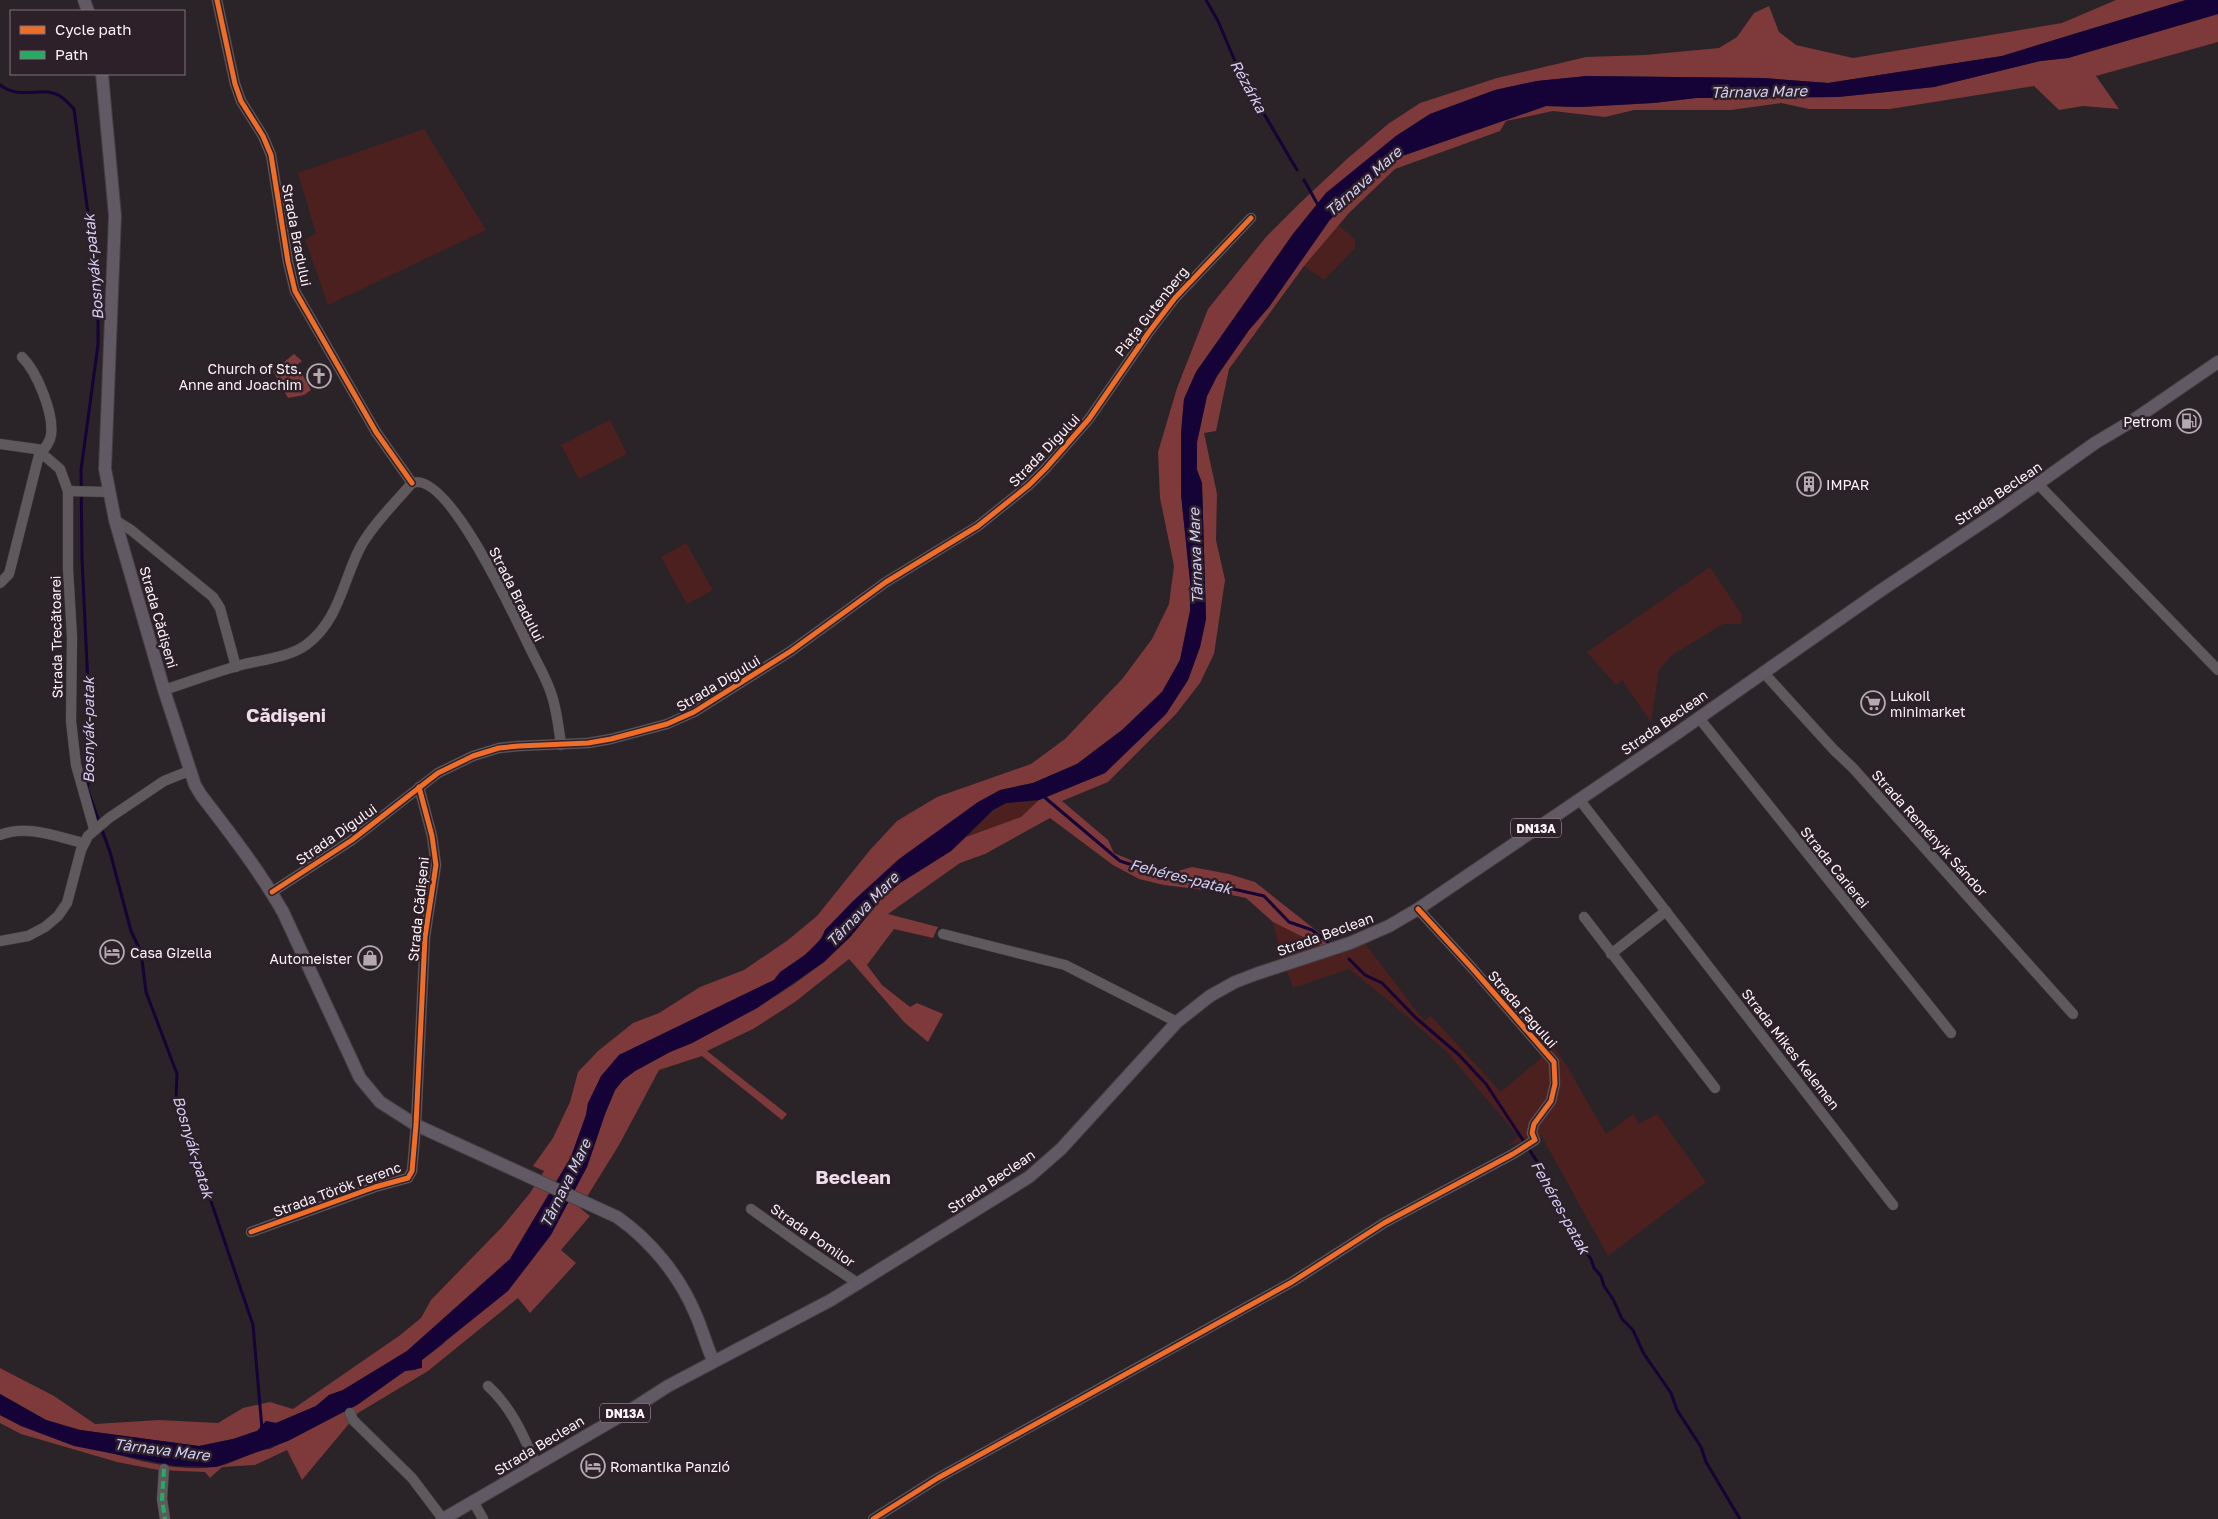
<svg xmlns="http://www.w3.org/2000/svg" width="2218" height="1519" viewBox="0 0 2218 1519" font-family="'Golos Text',sans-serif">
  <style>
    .green { fill: #4d2020 }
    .forest { fill: #7e393a }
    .water { fill: #150337 }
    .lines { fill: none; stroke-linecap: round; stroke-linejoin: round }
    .stream { stroke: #150337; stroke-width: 3 }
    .minor-casing { stroke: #443e43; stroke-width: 11 }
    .major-casing { stroke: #443e43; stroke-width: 14 }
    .minor { stroke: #5d595c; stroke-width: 10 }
    .major { stroke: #615963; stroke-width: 12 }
    .quiet { stroke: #26ab63; stroke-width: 4; stroke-dasharray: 8 4; stroke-linecap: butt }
    .cycleway-casing { stroke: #2d2029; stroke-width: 8 }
    .cycleway { stroke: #ee6e29; stroke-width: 5 }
    .labels { text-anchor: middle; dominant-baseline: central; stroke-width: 5; stroke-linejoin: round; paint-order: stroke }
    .shield { fill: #2d2029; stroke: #bdb3ba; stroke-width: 1 }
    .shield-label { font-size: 12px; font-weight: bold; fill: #fbf2f8 }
    .street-label { font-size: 14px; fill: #fbf2f8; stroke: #2d2029 }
    .poi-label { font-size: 14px; fill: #fbf2f8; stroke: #2d2029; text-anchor: start }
    .water-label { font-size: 15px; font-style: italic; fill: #d1cef5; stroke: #2d2029 }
    .district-label { font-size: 19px; font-weight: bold; fill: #efdeea; stroke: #2d2029 }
  </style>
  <rect width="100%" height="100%" fill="#2a2328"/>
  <g class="green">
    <polygon points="424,129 486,230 328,305 305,239 316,234 298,173"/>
    <polygon points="1338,225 1355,239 1355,248 1324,280 1304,266"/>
    <polygon points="610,420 627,454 579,479 561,445"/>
    <polygon points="686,543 713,590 687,604 661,557"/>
    <polygon points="1710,567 1742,615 1741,624 1723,624 1672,655 1659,670 1651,722 1622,680 1616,685 1587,652"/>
    <polygon points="1039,800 1021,817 966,837 993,810 1006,803"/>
    <polygon points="1273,922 1321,946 1357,933 1424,1021 1431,1016 1501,1092 1554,1047 1568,1068 1606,1134 1633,1114 1639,1124 1657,1114 1706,1182 1608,1256 1541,1135 1508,1146 1518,1136 1446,1051 1395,1006 1349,969 1293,988 1282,958"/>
  </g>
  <g class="forest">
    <path d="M 2116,0 L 2186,0 L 2002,56 L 1828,83 L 1763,78 L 1587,76 L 1537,81 L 1495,90 L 1430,114 L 1396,136 L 1326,193 L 1293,234 L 1196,372 L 1184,399 L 1181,434 L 1181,494 L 1190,581 L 1190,611 L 1180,660 L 1162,692 L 1122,730 L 1077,764 L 1033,783 L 1000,790 L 825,930 C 816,953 790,962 774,980 L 619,1055 L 588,1103 L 586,1115 L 571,1157 L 510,1259 L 407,1351 L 343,1390 L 329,1395 L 316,1406 L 276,1423 L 266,1421 L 257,1431 L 233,1439 L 199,1446 L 80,1430 L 46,1420 L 0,1394 L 0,1368 L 54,1396 L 95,1424 L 159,1420 L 218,1423 L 243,1408 L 270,1402 L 293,1409 L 399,1336 L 421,1318 L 431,1300 L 502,1227 L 530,1193 L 544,1171 L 533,1166 L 553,1138 L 570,1102 L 578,1072 L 598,1051 L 633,1023 L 659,1013 L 700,987 L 744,970 L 788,940 L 817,916 L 870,850 L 897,821 L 937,797 L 1031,764 L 1065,739 L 1123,678 L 1152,639 L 1169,604 L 1174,566 L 1160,498 L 1158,452 L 1177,388 L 1208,309 L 1266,237 L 1301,202 L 1347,159 L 1388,124 L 1420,103 L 1497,78 L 1586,57 L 1645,55 L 1719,48 L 1737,37 L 1754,13 L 1769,6 L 1779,32 L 1796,45 L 1853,58 L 2062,23 Z"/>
    <path d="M 2218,14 L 2218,42 L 2096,76 L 2119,109 L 2083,106 L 2059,110 L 2034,86 L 1890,109 L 1809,109 L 1781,103 L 1731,110 L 1634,110 L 1605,117 L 1553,111 L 1506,121 L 1500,131 L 1395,169 L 1349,213 L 1304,266 L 1229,369 L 1216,431 L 1204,433 L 1217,494 L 1216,540 L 1225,580 L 1214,654 L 1200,683 L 1176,714 L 1108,782 L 1062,801 L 1108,840 L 1114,853 L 1133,861 L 1174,872 L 1192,867 L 1229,874 L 1255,882 L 1332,943 L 1321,946 L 1273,922 L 1246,898 L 1212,891 L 1164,885 L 1139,879 L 1113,865 L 1050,818 L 985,854 L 960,863 L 888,914 L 938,927 L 933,938 L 894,929 L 867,965 L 882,985 L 910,1007 L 917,1003 L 943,1014 L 928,1042 L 905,1023 L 849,959 L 795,1002 L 753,1029 L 707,1051 L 787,1114 L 782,1120 L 702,1056 L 659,1070 L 619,1145 L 580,1208 L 590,1216 L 561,1250 L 576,1263 L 530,1313 L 518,1298 L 428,1371 L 358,1413 L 302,1480 L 287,1450 L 255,1465 L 222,1467 L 210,1478 L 205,1472 L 158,1470 L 117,1462 L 21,1434 L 0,1423 L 0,1415 C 24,1428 50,1435 76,1442 C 119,1455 169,1473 215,1467 C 234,1464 251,1451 270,1449 L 357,1405 L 405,1371 L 416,1370 L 422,1360 L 443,1344 L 587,1167 L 605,1114 L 615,1090 L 623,1080 L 635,1071 L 670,1052 L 692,1043 L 757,1008 L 794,984 L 824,962 L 851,936 L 881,899 L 900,883 L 951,851 L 966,837 L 1021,817 L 1039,800 L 1105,773 L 1166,714 L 1188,680 L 1200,647 L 1206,619 L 1202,483 L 1197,470 L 1197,442 L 1207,396 L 1217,376 L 1249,330 L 1269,307 L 1329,221 L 1354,194 L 1402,156 L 1546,106 L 1580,107 L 1653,103 L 1696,98 L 1838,97 L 1934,87 L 2040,61 L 2068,58 Z"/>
    <polygon points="294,354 302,361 297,365 311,390 304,395 288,398 273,371"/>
  </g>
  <polygon class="water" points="2186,0 2218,0 2218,14 2068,58 2040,61 1934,87 1838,97 1696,98 1653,103 1580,107 1546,106 1402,156 1354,194 1329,221 1269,307 1249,330 1217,376 1207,396 1197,442 1197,470 1202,483 1206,619 1200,647 1188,680 1166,714 1105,773 1039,800 1006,803 993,810 951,851 900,883 881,899 851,936 824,962 757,1008 692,1043 670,1052 635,1071 623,1080 615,1090 605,1114 587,1167 551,1235 508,1291 422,1360 422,1368 405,1371 357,1405 288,1441 216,1467 175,1466 74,1446 21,1426 0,1415 0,1394 46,1420 80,1430 199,1446 233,1439 257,1431 266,1421 276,1423 316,1406 329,1395 343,1390 407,1351 510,1259 571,1157 586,1115 588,1103 601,1076 619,1055 774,980 780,972 805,955 822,938 825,930 853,901 899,859 978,802 1000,790 1033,783 1077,764 1122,730 1162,692 1180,660 1190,611 1190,581 1181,494 1181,434 1184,399 1196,372 1293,234 1326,193 1396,136 1430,114 1495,90 1537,81 1587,76 1763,78 1828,83 2002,56"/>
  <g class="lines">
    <g class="stream">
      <polyline points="1206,0 1218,21 1240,73 1297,170"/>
      <path d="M 0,85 C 21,101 43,85 60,96 C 65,99 70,105 74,109 L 98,288 L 98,345 L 81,470 L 82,559 L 89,706 L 88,743 L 91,774 L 87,788 L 110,852 L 131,931 L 141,952 L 146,992 L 177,1074 L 176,1098 L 253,1325 L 262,1429"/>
      <polyline points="1304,180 1318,205"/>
      <polyline points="1043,796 1120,861 1145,869 1264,896 1289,922 1312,930 1329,943"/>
      <polyline points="1349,959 1365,975 1382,983 1416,1018 1458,1054 1486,1084 1544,1172 1573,1233 1591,1259 1594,1268 1601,1276 1604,1286 1613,1299 1622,1319 1633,1330 1644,1354 1671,1393 1677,1410 1701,1447 1706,1462 1740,1519"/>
    </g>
    <g class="minor-casing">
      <g id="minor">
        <polyline points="217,0 235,84 241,101 263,136 271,155 288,262 295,291 376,432 412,483"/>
        <polyline points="0,444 43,450"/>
        <polyline points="39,455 46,457 60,469 68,491 68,569 72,637 71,721 76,765 94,829"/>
        <polyline points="2038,484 2218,670"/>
        <polyline points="68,491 108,492"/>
        <polyline points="115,520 131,530 213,597 220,608 236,667"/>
        <path d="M 0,583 L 9,574 L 39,455 C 44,449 50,443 51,435 C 54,413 37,372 22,357"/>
        <polyline points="1763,672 1834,750 1853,768 2073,1014"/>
        <path d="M 164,690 C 189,682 213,673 237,666 C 259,660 288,658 306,645 C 340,620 343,579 361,546 C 374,523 395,503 412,483 C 448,469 516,620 530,648 C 537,663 547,679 552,696 C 557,712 559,729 561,745"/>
        <polyline points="1699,718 1951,1033"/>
        <polyline points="1579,799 1893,1205"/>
        <path d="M 0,835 C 27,824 57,837 84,843"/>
        <polyline points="272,892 352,840 438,773 473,756 499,748 519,746 588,743 611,739 667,724 694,712 791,651 886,582 978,526 1029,485 1046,468 1089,419 1149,332 1175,298 1251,218"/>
        <polyline points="1584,917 1715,1088"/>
        <polyline points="943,934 1065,965 1177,1022"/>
        <polyline points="0,941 28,936 45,927 58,916 67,903 81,850 88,836 109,818 164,781 189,771"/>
        <polyline points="1611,954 1666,911"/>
        <polyline points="751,1209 807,1249 859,1284"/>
        <polyline points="251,1232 375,1187 408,1178 412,1171 416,1125 425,937 436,865 432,836 419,787"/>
        <path d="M 488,1386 C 512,1408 523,1435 536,1464"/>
        <polyline points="350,1413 353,1420 412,1478 443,1519"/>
        <polyline points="164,1469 162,1499 165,1519"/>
        <polyline points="473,1501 483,1519"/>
        <polyline points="873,1519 938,1478 1292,1282 1384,1223 1513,1154 1535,1140 1532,1133 1534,1124 1551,1101 1555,1084 1554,1062 1473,969 1418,909"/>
      </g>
    </g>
    <g class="major-casing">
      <g id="major">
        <polyline points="84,0 88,11"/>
        <path d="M 102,74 L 115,216 L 105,469 L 115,520 L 164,690 L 195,785 L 201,795 C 230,833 259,870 283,912 L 360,1078 L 380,1102 L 416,1125 L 617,1217 C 650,1240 679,1275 695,1313 C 702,1328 706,1345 713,1360"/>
        <polyline points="443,1519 629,1411 668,1386 831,1300 1029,1177 1061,1149 1177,1022 1210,996 1235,982 1256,974 1350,943 1389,926 1418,909 1676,734 1880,591 1998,512 2095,443 2132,421 2218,362"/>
      </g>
    </g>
    <use href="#minor" class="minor"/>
    <use href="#major" class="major"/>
    <polyline class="quiet" points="164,1469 162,1499 165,1519"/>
    <g class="cycleway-casing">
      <g id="cycleway">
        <polyline points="217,0 235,84 241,101 263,136 271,155 288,262 295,291 376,432 412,483"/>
        <polyline points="272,892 352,840 438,773 473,756 499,748 519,746 588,743 611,739 667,724 694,712 791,651 886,582 978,526 1029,485 1046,468 1089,419 1149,332 1175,298 1251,218"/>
        <polyline points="251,1232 375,1187 408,1178 412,1171 416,1125 425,937 436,865 432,836 419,787"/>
        <polyline points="873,1519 938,1478 1292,1282 1384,1223 1513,1154 1535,1140 1532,1133 1534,1124 1551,1101 1555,1084 1554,1062 1473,969 1418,909"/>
      </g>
    </g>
    <use href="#cycleway" class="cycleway"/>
  </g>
  <defs>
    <g id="church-ring" transform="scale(1.25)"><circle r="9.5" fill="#2d2029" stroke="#b2aaaf" stroke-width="1.5"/><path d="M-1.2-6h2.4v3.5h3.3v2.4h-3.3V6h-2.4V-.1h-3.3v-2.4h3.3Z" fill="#b2aaaf"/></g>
    <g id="fuel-ring" transform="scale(1.25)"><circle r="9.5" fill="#2d2029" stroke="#b2aaaf" stroke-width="1.5"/><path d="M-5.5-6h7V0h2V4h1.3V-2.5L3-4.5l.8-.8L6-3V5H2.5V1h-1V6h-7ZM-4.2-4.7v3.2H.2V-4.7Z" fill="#b2aaaf"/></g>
    <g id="building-ring" transform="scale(1.25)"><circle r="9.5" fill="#2d2029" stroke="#b2aaaf" stroke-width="1.5"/><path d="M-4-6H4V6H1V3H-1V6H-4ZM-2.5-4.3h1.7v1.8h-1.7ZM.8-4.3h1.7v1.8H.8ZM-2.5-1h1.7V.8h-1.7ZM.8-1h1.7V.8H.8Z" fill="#b2aaaf"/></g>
    <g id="supermarket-ring" transform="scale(1.25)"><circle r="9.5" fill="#2d2029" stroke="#b2aaaf" stroke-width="1.5"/><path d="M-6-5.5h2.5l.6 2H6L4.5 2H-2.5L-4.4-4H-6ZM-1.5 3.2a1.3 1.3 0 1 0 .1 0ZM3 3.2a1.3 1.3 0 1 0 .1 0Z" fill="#b2aaaf"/></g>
    <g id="hotel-ring" transform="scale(1.25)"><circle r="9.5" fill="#2d2029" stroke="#b2aaaf" stroke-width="1.5"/><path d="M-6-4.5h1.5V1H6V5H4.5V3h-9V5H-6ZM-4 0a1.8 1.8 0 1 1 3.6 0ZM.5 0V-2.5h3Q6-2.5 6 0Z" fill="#b2aaaf"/></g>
    <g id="shop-ring" transform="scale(1.25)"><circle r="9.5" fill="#2d2029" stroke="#b2aaaf" stroke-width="1.5"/><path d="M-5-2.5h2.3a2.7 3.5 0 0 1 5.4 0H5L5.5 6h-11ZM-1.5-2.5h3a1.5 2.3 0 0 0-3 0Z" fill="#b2aaaf"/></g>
  </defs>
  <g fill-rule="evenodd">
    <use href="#church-ring" x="319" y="376"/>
    <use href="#fuel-ring" x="2189" y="421"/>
    <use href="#building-ring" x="1809" y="484"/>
    <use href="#supermarket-ring" x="1873" y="703"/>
    <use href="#hotel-ring" x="112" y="952"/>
    <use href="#shop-ring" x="370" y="958"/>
    <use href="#hotel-ring" x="593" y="1466"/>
  </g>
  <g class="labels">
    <g class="shield">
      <rect x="1511" y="818.5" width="50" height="19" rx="4"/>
      <rect x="600" y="1403.5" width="50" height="19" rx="4"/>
    </g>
    <g class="shield-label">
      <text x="1536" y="828">DN13A</text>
      <text x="625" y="1413">DN13A</text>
    </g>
    <g class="street-label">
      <text transform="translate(297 235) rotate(79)">Strada Bradului</text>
      <text transform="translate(1151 311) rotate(-52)">Piața Gutenberg</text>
      <text transform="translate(1044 450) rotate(-46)">Strada Digului</text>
      <text transform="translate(1998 493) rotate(-34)">Strada Beclean</text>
      <text transform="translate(517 594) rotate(63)">Strada Bradului</text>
      <text transform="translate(159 617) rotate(74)">Strada Cădișeni</text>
      <text transform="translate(56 637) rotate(-91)">Strada Trecătoarei</text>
      <text transform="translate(718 683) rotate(-31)">Strada Digului</text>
      <text transform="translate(1664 722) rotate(-35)">Strada Beclean</text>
      <text transform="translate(1930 833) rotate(48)">Strada Reményik Sándor</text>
      <text transform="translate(336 834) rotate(-35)">Strada Digului</text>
      <text transform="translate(1835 867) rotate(51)">Strada Carierei</text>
      <text transform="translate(418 909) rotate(-84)">Strada Cădișeni</text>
      <text transform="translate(1325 934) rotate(-20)">Strada Beclean</text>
      <text transform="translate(1523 1009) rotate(49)">Strada Fagului</text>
      <text transform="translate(1791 1049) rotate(52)">Strada Mikes Kelemen</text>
      <text transform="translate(991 1181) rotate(-34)">Strada Beclean</text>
      <text transform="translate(337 1189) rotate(-20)">Strada Török Ferenc</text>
      <text transform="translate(813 1235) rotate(35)">Strada Pomilor</text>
      <text transform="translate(539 1445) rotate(-31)">Strada Beclean</text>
    </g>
    <g class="poi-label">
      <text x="302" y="368" text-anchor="end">Church of Sts.<tspan x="302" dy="16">Anne and Joachim</tspan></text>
      <text x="2172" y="421" text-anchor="end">Petrom</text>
      <text x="1826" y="484">IMPAR</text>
      <text x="1890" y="695">Lukoil<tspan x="1890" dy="16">minimarket</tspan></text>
      <text x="130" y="952">Casa Gizella</text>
      <text x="352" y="958" text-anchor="end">Automeister</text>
      <text x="610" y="1466">Romantika Panzió</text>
    </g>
    <g class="water-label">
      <text transform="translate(1249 86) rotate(61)">Rézárka</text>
      <text transform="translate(1759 91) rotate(-1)">Târnava Mare</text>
      <text transform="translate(1363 181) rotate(-42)">Târnava Mare</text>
      <text transform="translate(93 267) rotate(-95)">Bosnyák-patak</text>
      <text transform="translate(1195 556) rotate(-92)">Târnava Mare</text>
      <text transform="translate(88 730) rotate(-90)">Bosnyák-patak</text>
      <text transform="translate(1181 876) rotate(14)">Fehéres-patak</text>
      <text transform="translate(862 909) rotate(-46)">Târnava Mare</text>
      <text transform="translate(194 1147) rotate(73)">Bosnyák-patak</text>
      <text transform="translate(565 1183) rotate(-64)">Târnava Mare</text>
      <text transform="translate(1561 1207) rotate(61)">Fehéres-patak</text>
      <text transform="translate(162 1449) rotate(7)">Târnava Mare</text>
    </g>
    <g class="district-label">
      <text x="286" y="714">Cădișeni</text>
      <text x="853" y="1176">Beclean</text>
    </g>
  </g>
  <rect x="10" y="10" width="175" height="65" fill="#2d2029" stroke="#7f747c"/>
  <rect x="20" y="26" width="25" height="8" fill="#ee6e29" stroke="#7f747c"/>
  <text x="55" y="35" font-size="15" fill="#fbf2f8">Cycle path</text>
  <rect x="20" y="51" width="25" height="8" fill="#26ab63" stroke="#7f747c"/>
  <text x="55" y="60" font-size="15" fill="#fbf2f8">Path</text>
</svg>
